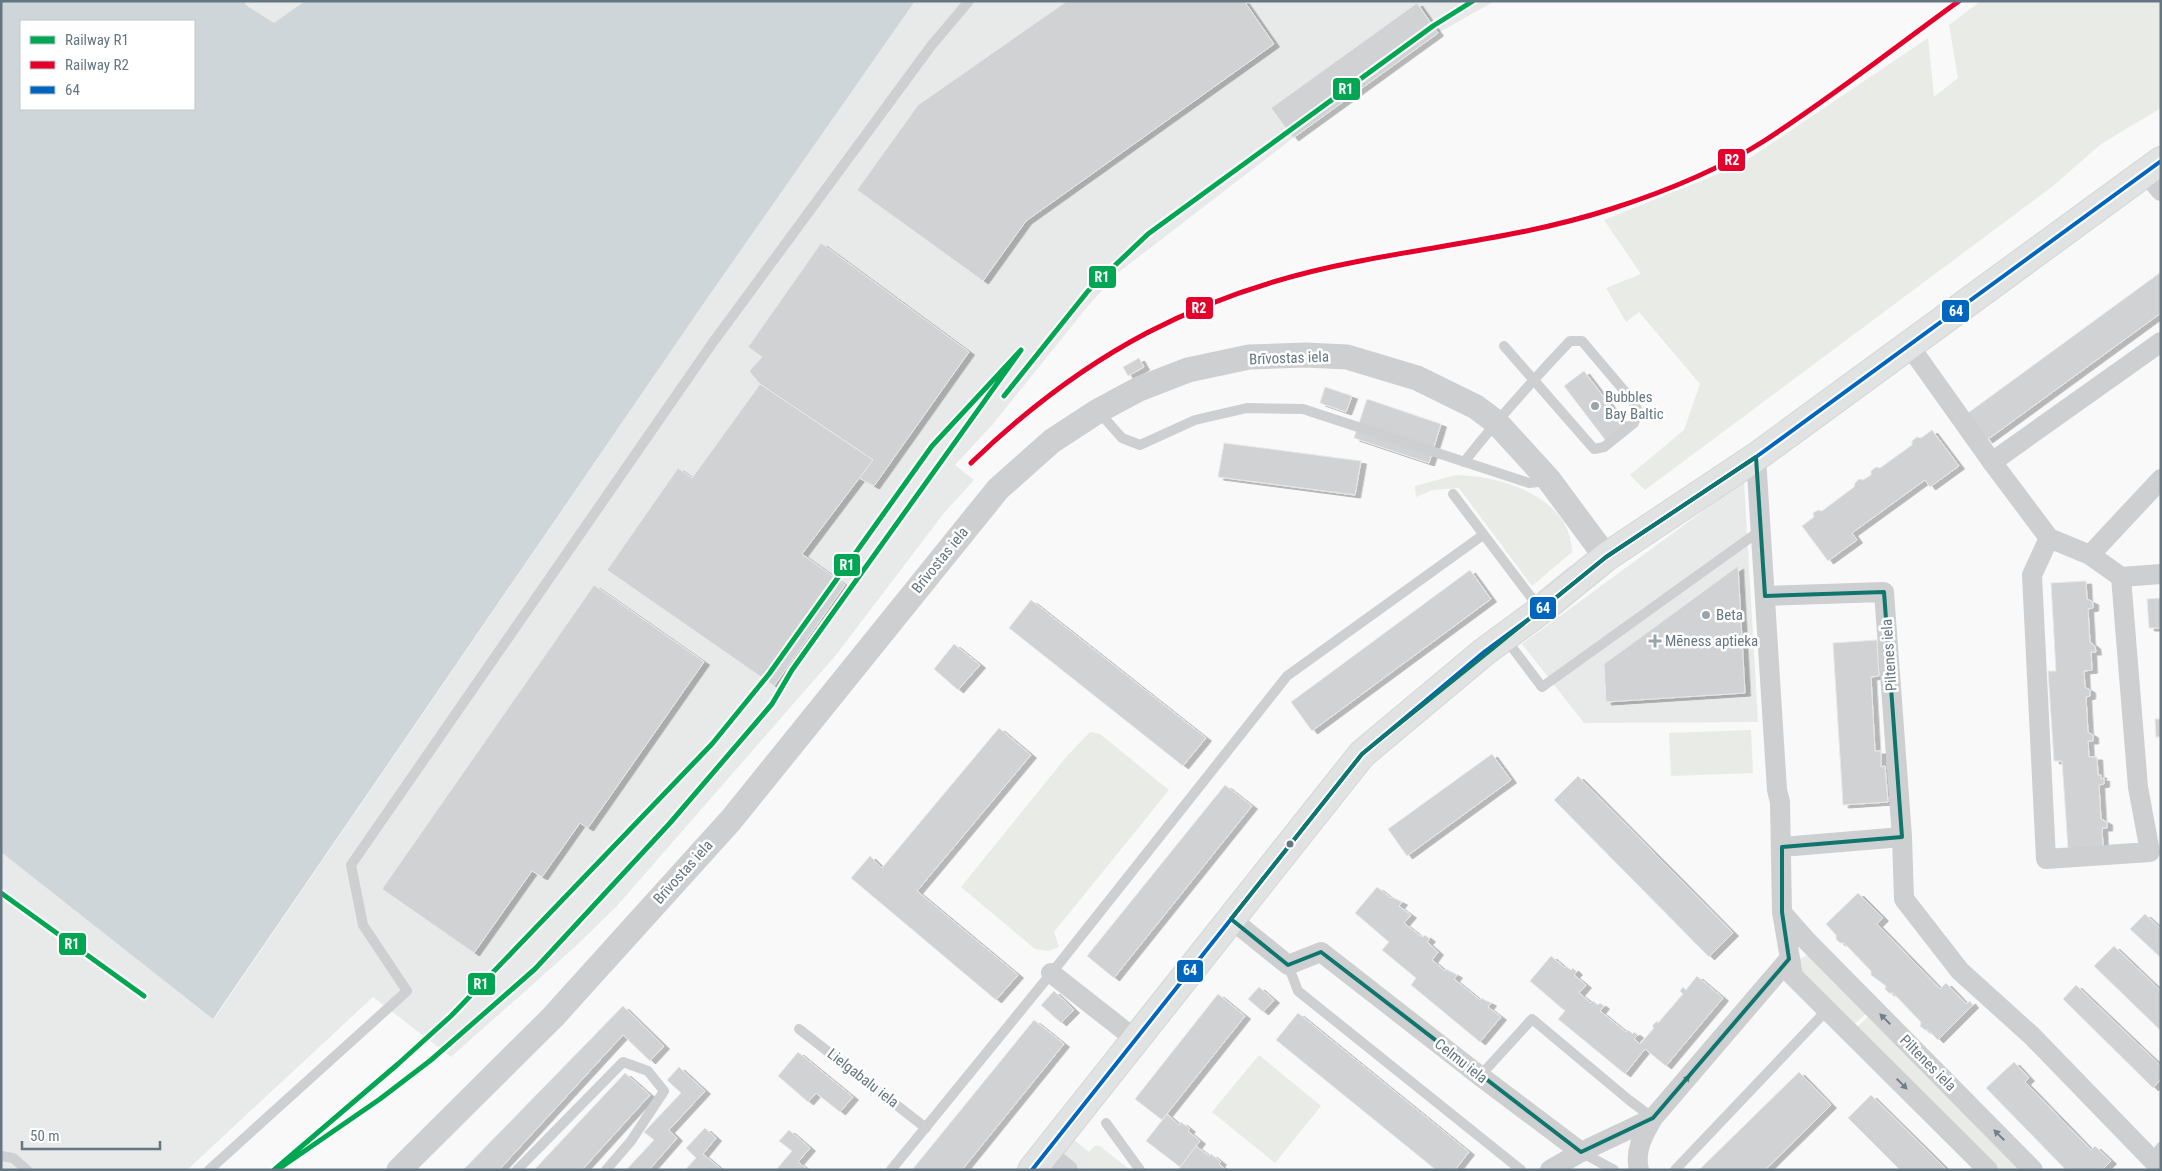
<svg xmlns="http://www.w3.org/2000/svg" width="2162" height="1171" viewBox="0 0 2162 1171" font-family="'Roboto Condensed',sans-serif">
  <style>
    .built { fill: #e8e9e9 }
    .green { fill: #e8ebe6 }
    .water { fill: #ced6d9; fill-rule: evenodd }
    .building { fill: #d0d2d3; stroke: #e8e8e8; filter: url(#shadow) }
    .lines { fill: none; stroke-linecap: round; stroke-linejoin: round }
    .secondary-casing { stroke: #d5d6d7; stroke-width: 30 }
    .service { stroke: #cecfd0; stroke-width: 10 }
    .minor { stroke: #cecfd0; stroke-width: 20 }
    .tertiary { stroke: #cecfd0; stroke-width: 25 }
    .secondary { stroke: #e1e2e2; stroke-width: 28 }
    .bus-1-casing { stroke: #fff; stroke-width: 8 }
    .bus-1 { stroke: #0065bd; stroke-width: 4 }
    .rail-1-casing { stroke: #fff; stroke-width: 9 }
    .rail-2-casing { stroke: #fff; stroke-width: 9 }
    .rail-1 { stroke: #00a651; stroke-width: 5 }
    .rail-2 { stroke: #e4002b; stroke-width: 5 }
    .oneway { fill: #707f8b }
    .marked { fill: none; stroke: #0f766e; stroke-width: 4; stroke-linejoin: round }
    .poi-dot { fill: #99a4ac; stroke: #fff; stroke-width: 2 }
    .bus-dot { fill: #657683; stroke: #fff; stroke-width: 2 }
    .labels { text-anchor: middle; dominant-baseline: central; stroke-width: 5; stroke-linejoin: round; paint-order: stroke }
    .street-label { font-size: 15px; fill: #657683; stroke: #fff }
    .poi-label { font-size: 15px; fill: #657683; stroke: #fff; text-anchor: start }
    .line-badge { stroke: #fff; stroke-width: 2 }
    .badge-label { font-size: 14px; text-anchor: middle; font-weight: bold; fill: #fff }
  </style>
  <defs>
    <filter id="shadow"><feDropShadow dx="5.5" dy="3" stdDeviation="0" flood-color="#0004"/></filter>
  </defs>
  <rect width="100%" height="100%" fill="#f9f9f9"/>
  <g class="built">
    <polygon points="244,1 305,1 274,23 246,5"/>
    <polygon points="915,1 1495,1 1438,33 1293,138 1119,272 1088,306 993,424 955,465 974,480 944,513 836,655 616,907 576,946 451,1057 373,997 187,1170 1,1170 1,852 214,1019 706,300"/>
    <polygon points="1744,481 1758,722 1584,723 1522,644"/>
    <polygon points="1073,1139 1111,1170 1048,1170"/>
  </g>
  <g class="green">
    <polygon points="1981,1 2161,1 2161,108 2101,144 2053,186 1645,490 1630,475 1684,430 1700,384 1639,312 1626,322 1606,288 1641,274 1604,220 1738,166 1928,38 1934,97 1958,78 1949,25"/>
    <path d="M 1456,475 C 1502,476 1571,497 1572,552 L 1532,586 L 1459,488 L 1433,490 L 1416,497 L 1415,486 Z"/>
    <polygon points="1571,565 1570,574 1546,595 1538,592"/>
    <polygon points="1751,730 1753,773 1671,776 1669,733"/>
    <polygon points="1090,732 1100,734 1169,790 1054,932 1059,947 1048,951 1035,949 961,887 1067,756"/>
    <polygon points="1809,954 1868,1012 1852,1026 1798,970 1800,959"/>
    <polygon points="1871,1014 2023,1170 1995,1170 1855,1029"/>
    <polygon points="1259,1055 1321,1106 1275,1163 1212,1112"/>
    <polygon points="1095,1146 1100,1146 1130,1170 1095,1170 1085,1161 1086,1155"/>
  </g>
  <path class="water" d="M 1,1 L 244,1 L 246,5 L 274,23 L 305,1 L 915,1 L 706,300 L 213,1019 L 1,852 ZM 21,21 L 194,21 L 194,109 L 21,109 Z"/>
  <g class="building">
    <polygon points="1067,1 1244,1 1274,44 1026,221 983,281 857,190 918,105"/>
    <polygon points="1417,3 1438,33 1293,138 1271,108"/>
    <polygon points="821,243 969,352 874,486 859,478 873,460 760,384 749,371 762,357 748,347"/>
    <polygon points="2161,272 2161,313 1987,440 1968,413"/>
    <polygon points="1139,358 1144,367 1128,376 1123,367"/>
    <polygon points="1584,371 1626,426 1606,441 1564,386"/>
    <polygon points="760,384 873,460 802,554 845,585 774,686 607,570 678,468 692,478"/>
    <polygon points="1325,387 1352,396 1346,412 1320,403"/>
    <polygon points="1367,399 1441,424 1429,463 1354,438"/>
    <polygon points="1932,430 1959,466 1930,487 1925,480 1852,533 1857,540 1828,561 1802,526 1814,517 1813,513 1818,510 1822,511 1854,487 1855,483 1859,479 1863,480 1871,475 1871,471 1876,467 1880,468 1912,445 1912,441 1917,437 1921,438"/>
    <polygon points="1224,443 1361,461 1355,495 1218,477"/>
    <polygon points="1738,566 1745,693 1606,702 1604,664"/>
    <polygon points="1470,570 1491,599 1312,731 1291,702"/>
    <polygon points="2086,581 2087,599 2093,602 2093,608 2088,609 2090,642 2095,646 2096,652 2091,652 2092,670 2084,671 2085,687 2090,690 2090,696 2086,697 2088,732 2093,735 2093,741 2088,741 2089,757 2097,757 2098,775 2101,775 2101,779 2104,778 2104,784 2099,785 2101,819 2107,822 2107,828 2102,828 2103,846 2068,848 2062,761 2054,761 2048,671 2056,671 2051,583"/>
    <polygon points="594,585 704,662 588,828 580,823 542,877 532,871 474,953 382,889"/>
    <polygon points="2161,598 2161,628 2149,628 2147,599"/>
    <polygon points="1031,600 1206,738 1183,766 1009,628"/>
    <polygon points="1877,640 1879,676 1871,677 1875,751 1881,751 1881,767 1885,766 1888,802 1843,805 1833,643"/>
    <polygon points="954,644 980,665 958,690 934,669"/>
    <polygon points="2155,719 2161,719 2161,737 2156,737"/>
    <polygon points="999,728 1031,755 917,891 1018,975 996,1000 851,878 870,856 882,868"/>
    <polygon points="1492,754 1511,780 1407,856 1388,829"/>
    <polygon points="1578,776 1733,933 1709,957 1554,800"/>
    <polygon points="1225,785 1252,806 1114,978 1087,956"/>
    <polygon points="1377,887 1391,898 1392,897 1402,902 1399,906 1411,915 1404,923 1419,935 1423,937 1425,935 1430,939 1427,942 1438,952 1432,960 1445,971 1446,969 1457,975 1454,979 1480,1000 1481,998 1491,1003 1488,1007 1501,1017 1480,1042 1411,985 1416,978 1382,950 1389,942 1355,913"/>
    <polygon points="1858,893 1883,918 1877,924 1940,989 1946,983 1966,1004 1970,1001 1973,1005 1938,1040 1928,1030 1925,1030 1920,1026 1921,1022 1893,993 1889,993 1885,989 1886,986 1871,975 1871,971 1844,943 1840,943 1836,939 1836,935 1826,924"/>
    <polygon points="2145,914 2161,929 2161,958 2130,929"/>
    <polygon points="2114,946 2161,991 2161,1031 2094,966"/>
    <polygon points="1551,956 1565,968 1566,966 1571,970 1573,968 1577,972 1574,975 1586,985 1579,993 1591,1003 1593,1001 1598,1005 1600,1003 1604,1006 1600,1011 1626,1032 1628,1030 1633,1034 1634,1032 1638,1035 1634,1039 1640,1044 1654,1028 1652,1026 1657,1021 1658,1023 1683,994 1680,991 1683,987 1686,990 1697,976 1723,998 1666,1066 1645,1049 1625,1074 1558,1019 1565,1011 1530,981"/>
    <polygon points="2076,985 2161,1066 2161,1079 2153,1088 2063,999"/>
    <polygon points="1259,987 1274,1000 1263,1012 1248,999"/>
    <polygon points="1054,991 1074,1010 1061,1023 1041,1005"/>
    <polygon points="1218,994 1245,1016 1162,1120 1135,1099"/>
    <polygon points="623,1006 664,1046 650,1061 623,1035 499,1170 463,1170"/>
    <polygon points="1298,1013 1469,1152 1455,1170 1436,1170 1276,1040"/>
    <polygon points="1034,1020 1064,1044 962,1170 912,1170"/>
    <polygon points="798,1052 853,1097 840,1112 816,1093 808,1102 778,1076"/>
    <polygon points="2014,1062 2029,1078 2025,1082 2091,1150 2095,1146 2111,1161 2102,1170 2066,1170 1986,1088"/>
    <polygon points="679,1067 705,1091 669,1130 677,1138 649,1170 626,1170 654,1140 644,1132 681,1093 667,1080"/>
    <polygon points="1799,1072 1831,1105 1765,1170 1699,1170"/>
    <polygon points="625,1073 650,1095 582,1170 534,1170"/>
    <polygon points="1871,1095 1947,1170 1900,1170 1848,1118"/>
    <polygon points="1167,1114 1179,1125 1181,1122 1190,1129 1188,1131 1200,1141 1180,1167 1146,1141"/>
    <polygon points="705,1128 716,1138 703,1154 722,1170 685,1170 696,1158 686,1148"/>
    <polygon points="789,1130 810,1148 798,1162 808,1170 776,1170 792,1151 779,1141"/>
    <polygon points="1196,1146 1209,1156 1211,1154 1221,1162 1219,1164 1226,1170 1178,1170"/>
  </g>
  <g class="lines">
    <g class="secondary-casing">
      <polyline id="secondary" points="1032,1170 1362,754 1484,652 1541,610 1606,557 1756,457 2161,161"/>
    </g>
    <g class="service">
      <polyline points="1098,411 1122,438 1140,445 1195,420 1247,408 1303,409 1529,483 1547,481"/>
      <path d="M 1464,462 C 1497,420 1533,380 1570,341 L 1582,341 L 1632,400 L 1638,411 L 1634,423 L 1604,447 L 1594,449 L 1504,346"/>
      <polyline points="1453,494 1540,609"/>
      <polyline points="1505,638 1542,687 1761,530"/>
      <polyline points="1288,965 1298,991 1521,1170"/>
      <polyline points="799,1029 926,1128"/>
      <polyline points="1480,1076 1532,1019 1629,1100 1653,1118"/>
      <polyline points="1106,1123 1140,1170"/>
      <polyline points="1581,1152 1614,1170"/>
      <polyline points="1,1156 13,1158 27,1170"/>
      <polyline points="2151,1160 2161,1147"/>
      <polyline points="209,1170 407,991 363,925 351,865 711,345 931,46 969,1"/>
      <polyline points="517,1170 623,1062 648,1071 664,1091 631,1141 606,1170"/>
      <polyline points="891,1170 1062,960 1287,676 1483,535"/>
      <polyline points="1675,1170 1827,1010"/>
    </g>
    <g class="minor">
      <polyline points="2145,172 2161,191"/>
      <polyline points="1908,344 1992,462 2049,538 2032,575 2046,859 2150,852 2138,787 2121,577 2090,555 2049,538"/>
      <polyline points="1756,457 1777,790 1780,802 1782,912 1793,976 1988,1170"/>
      <polyline points="1992,462 2161,342"/>
      <polyline points="2090,555 2161,479"/>
      <polyline points="2121,577 2161,574"/>
      <polyline points="1765,596 1884,592 1902,837 1904,899 1960,971 2032,1036 2161,1169"/>
      <polyline points="1782,847 1902,837"/>
      <polyline points="1783,914 1806,940 2033,1170"/>
      <polyline points="1231,919 1288,965 1321,952 1480,1076 1581,1152"/>
      <polyline points="1051,973 1135,1039"/>
      <polyline points="1046,1152 1068,1170"/>
      <polyline points="1550,1170 1581,1152 1653,1118"/>
      <path d="M 1639,1170 C 1634,1150 1644,1134 1653,1118 L 1789,959"/>
    </g>
    <polyline class="tertiary" points="399,1170 553,1017 731,820 998,489 1052,441 1098,411 1139,389 1188,370 1249,357 1306,355 1347,357 1417,378 1476,407 1496,422 1549,480 1606,557"/>
    <use href="#secondary" class="secondary"/>
    <g class="bus-1-casing">
      <polyline id="bus-1" points="1032,1170 1362,754 1484,652 1541,610 1606,557 1756,457 2161,161"/>
    </g>
    <use href="#bus-1" class="bus-1"/>
    <g class="rail-1-casing">
      <g id="rail-1">
        <polyline points="1004,396 1088,291 1148,234 1433,26 1473,1"/>
        <polyline points="1,893 144,996"/>
        <polyline points="274,1170 398,1064 451,1016 712,744 769,674 932,446 1021,350 792,670 772,704 670,823 535,969 431,1060 380,1099 277,1170"/>
      </g>
    </g>
    <g class="rail-2-casing">
      <path id="rail-2" d="M 971,463 C 1085,353 1200,292 1355,262 C 1440,245 1528,236 1611,209 C 1664,192 1717,171 1764,141 C 1831,98 1894,48 1959,1"/>
    </g>
    <use href="#rail-1" class="rail-1"/>
    <use href="#rail-2" class="rail-2"/>
  </g>
  <defs><path id="oneway-solid" d="M-6-.8H1V-3.2L6.5 0L1 3.2V.8H-6Z" transform="scale(1.25)"/></defs>
  <g class="oneway">
    <use href="#oneway-solid" transform="translate(1885 1019) rotate(-135)"/>
    <use href="#oneway-solid" transform="translate(1685 1081) rotate(-50)"/>
    <use href="#oneway-solid" transform="translate(1902 1084) rotate(45)"/>
    <use href="#oneway-solid" transform="translate(1999 1135) rotate(-135)"/>
  </g>
  <path class="marked" d="M 1756,457 L 1765,596 L 1884,592 L 1902,837 L 1782,847 L 1782,912 L 1789,959 L 1653,1118 L 1581,1152 L 1321,952 L 1288,965 L 1231,919 L 1362,754 L 1606,557 Z"/>
  <g class="poi-dot">
    <circle cx="1595" cy="406" r="5"/>
    <circle cx="1706" cy="615" r="5"/>
    <path d="M1652.5 633.5h5v5h5v5h-5v5h-5v-5h-5v-5h5z"/>
  </g>
  <circle class="bus-dot" cx="1290" cy="844" r="4.5"/>
  <g class="labels">
    <g class="street-label">
      <text transform="translate(1289 358) rotate(-2)">Brīvostas iela</text>
      <text transform="translate(940 560) rotate(-51)">Brīvostas iela</text>
      <text transform="translate(1889 655) rotate(-94)">Piltenes iela</text>
      <text transform="translate(683 872) rotate(-48)">Brīvostas iela</text>
      <text transform="translate(1461 1061) rotate(38)">Celmu iela</text>
      <text transform="translate(1928 1063) rotate(45)">Piltenes iela</text>
      <text transform="translate(863 1078) rotate(38)">Lielgabalu iela</text>
    </g>
    <g class="poi-label">
      <text x="1605" y="397">Bubbles<tspan x="1605" dy="17">Bay Baltic</tspan></text>
      <text x="1716" y="615">Beta</text>
      <text x="1665" y="641">Mēness aptieka</text>
    </g>
  </g>
  <g class="line-badge">
    <rect x="1332" y="77" width="29" height="24" rx="5" fill="#00a651"/>
    <rect x="1717" y="148" width="29" height="24" rx="5" fill="#e4002b"/>
    <rect x="1088" y="265" width="29" height="24" rx="5" fill="#00a651"/>
    <rect x="1185" y="296" width="29" height="24" rx="5" fill="#e4002b"/>
    <rect x="1941" y="299" width="29" height="24" rx="5" fill="#0065bd"/>
    <rect x="833" y="553" width="28" height="24" rx="5" fill="#00a651"/>
    <rect x="1529" y="596" width="28" height="24" rx="5" fill="#0065bd"/>
    <rect x="58" y="932" width="29" height="24" rx="5" fill="#00a651"/>
    <rect x="1176" y="959" width="28" height="24" rx="5" fill="#0065bd"/>
    <rect x="467" y="972" width="29" height="24" rx="5" fill="#00a651"/>
  </g>
  <g class="badge-label">
    <text x="1346" y="94">R1</text>
    <text x="1732" y="165">R2</text>
    <text x="1102" y="282">R1</text>
    <text x="1199" y="313">R2</text>
    <text x="1956" y="316">64</text>
    <text x="847" y="570">R1</text>
    <text x="1543" y="613">64</text>
    <text x="72" y="949">R1</text>
    <text x="1190" y="975">64</text>
    <text x="481" y="989">R1</text>
  </g>
  <rect width="2162" height="1171" fill="none" stroke="#657683" stroke-width="5"/>
  <rect x="20" y="20" width="175" height="90" fill="#ffffff" stroke="#c1c8cd"/>
  <rect x="30" y="36" width="25" height="8" fill="#00a651" stroke="#c1c8cd"/>
  <text x="65" y="45" font-size="15" fill="#657683">Railway R1</text>
  <rect x="30" y="61" width="25" height="8" fill="#e4002b" stroke="#c1c8cd"/>
  <text x="65" y="70" font-size="15" fill="#657683">Railway R2</text>
  <rect x="30" y="86" width="25" height="8" fill="#0065bd" stroke="#c1c8cd"/>
  <text x="65" y="95" font-size="15" fill="#657683">64</text>
  <path d="M22 1141v8h138v-8" fill="none" stroke="#657683" stroke-width="2.5"/>
  <text x="30" y="1141" font-size="15" fill="#657683" stroke="#ffffff" stroke-width="4" paint-order="stroke">50 m</text>
</svg>
